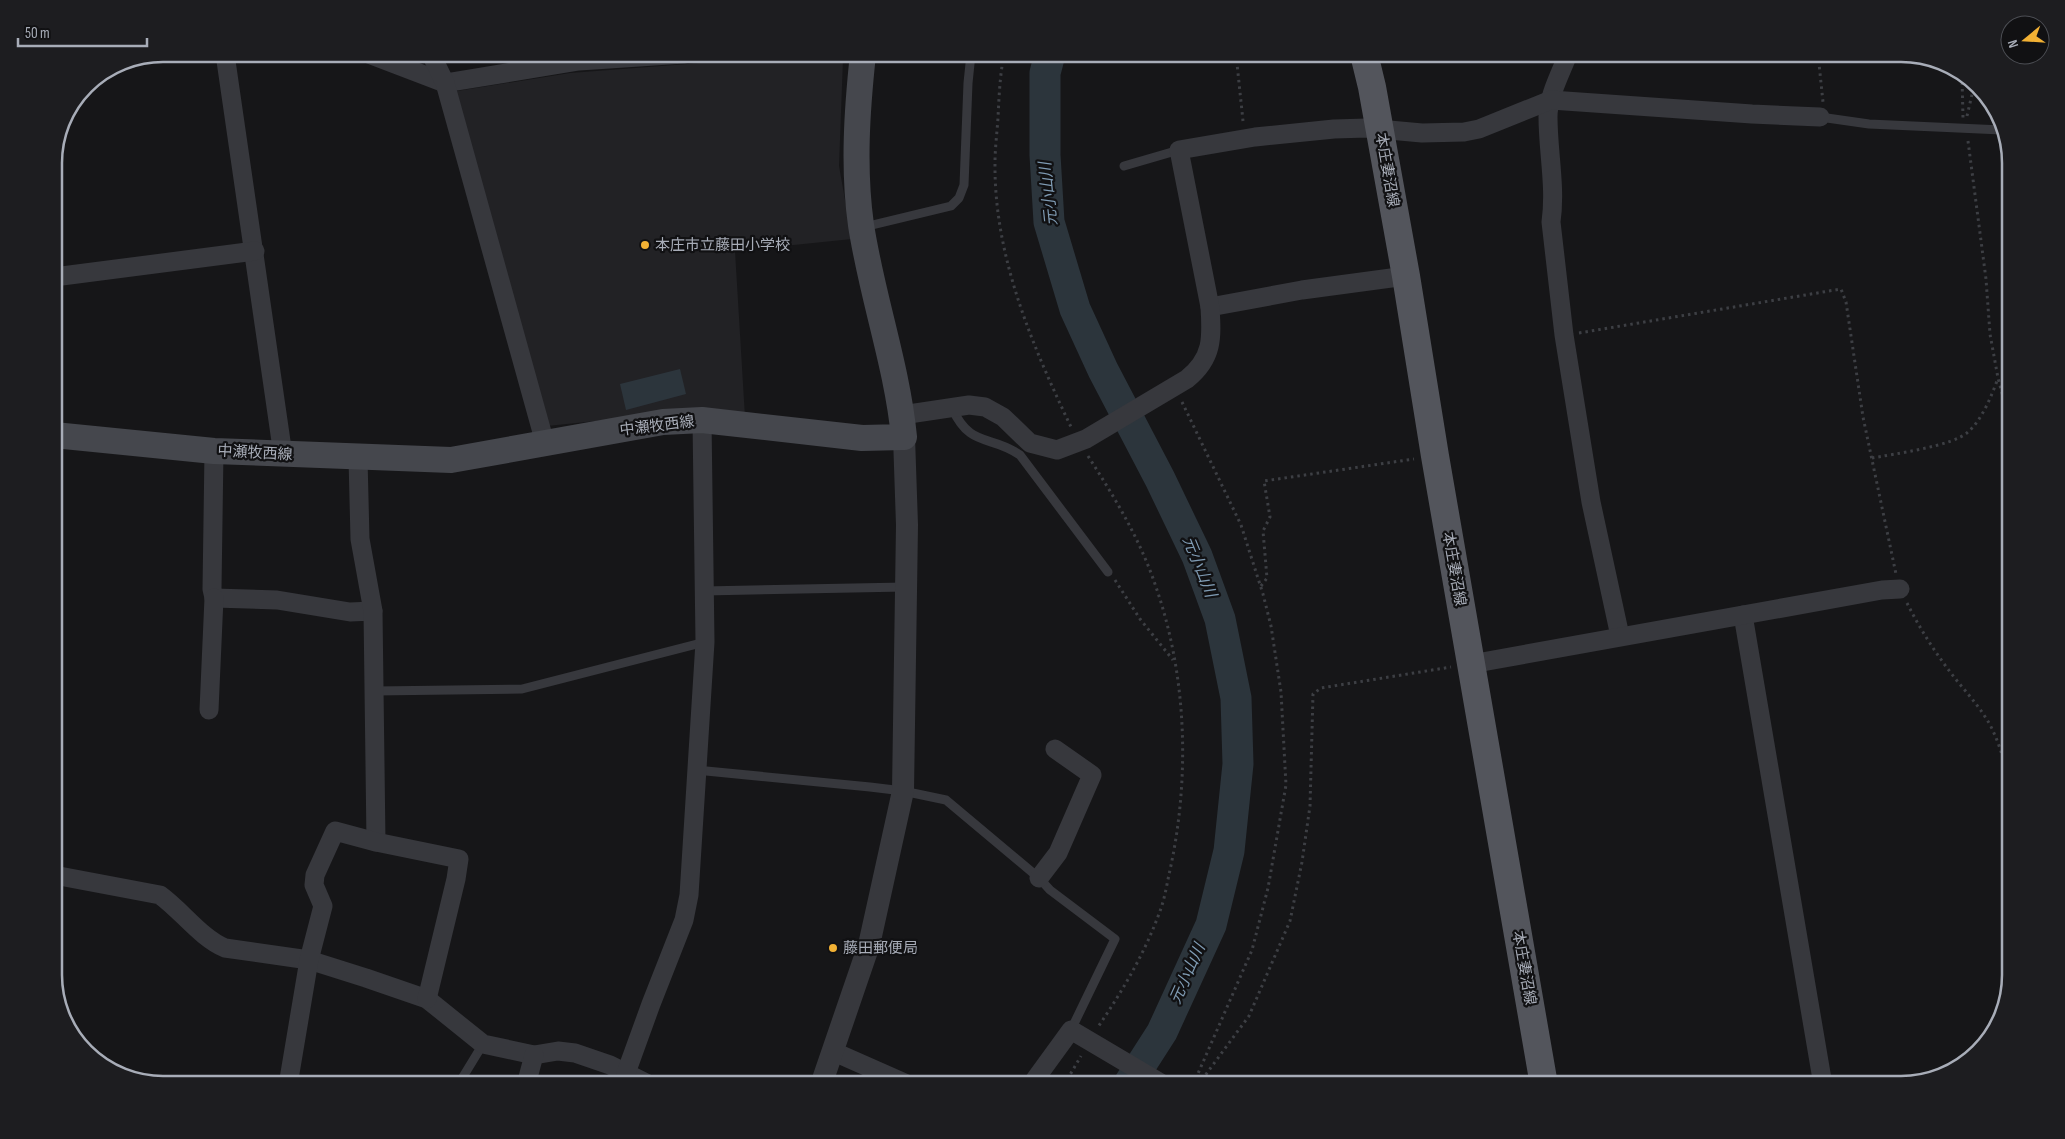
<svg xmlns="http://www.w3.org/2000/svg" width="2065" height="1139" viewBox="0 0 2065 1139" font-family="'Sofia Sans Condensed','Noto Sans JP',sans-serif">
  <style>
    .built { fill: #222225 }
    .water { fill: #2c353c }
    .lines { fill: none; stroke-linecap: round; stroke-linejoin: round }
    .river { stroke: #2c353c; stroke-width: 31 }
    .path { stroke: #3d3f44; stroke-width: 3; stroke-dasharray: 2.5 4; stroke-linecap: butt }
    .service { stroke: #37383d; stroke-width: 9 }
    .minor { stroke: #37383d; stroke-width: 19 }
    .tertiary { stroke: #37383d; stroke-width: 22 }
    .secondary { stroke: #45474d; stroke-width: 26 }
    .primary { stroke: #53555c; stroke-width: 28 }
    .poi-dot { fill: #f2b134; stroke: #111113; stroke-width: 2 }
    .labels { text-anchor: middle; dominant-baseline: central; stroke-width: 4.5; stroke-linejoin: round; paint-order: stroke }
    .street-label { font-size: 15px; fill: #a8adb8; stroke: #111113 }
    .poi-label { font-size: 15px; fill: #a8adb8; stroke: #111113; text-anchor: start }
    .water-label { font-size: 16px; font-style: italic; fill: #7f9bb3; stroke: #111113 }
    .rim { fill: none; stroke: #a8adb8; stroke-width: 2.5 }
  </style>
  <rect width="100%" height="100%" fill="#161618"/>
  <polygon class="built" points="837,56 843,59 839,166 852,239 735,251 745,417 694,411 547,426 454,98 457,91 570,73 713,62"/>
  <polygon class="water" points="680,369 686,394 626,410 620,384"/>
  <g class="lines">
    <polyline class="river" points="1050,54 1045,73 1045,155 1049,222 1075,309 1103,370 1160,479 1197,556 1220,619 1236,698 1238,764 1229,851 1211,925 1162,1032 1128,1085"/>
    <g class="path">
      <path d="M 1004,54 C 1000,75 999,96 998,118 C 997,133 995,148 995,163 C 994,256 1032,345 1071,427"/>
      <polyline points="1236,54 1243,121"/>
      <polyline points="1818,54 1823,102"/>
      <polyline points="1962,76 1963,118"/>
      <polyline points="1967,116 1974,86"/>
      <polyline points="1968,141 1986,279 1990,334 1998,378 2011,427"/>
      <polyline points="1579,333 1841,289 1846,302 1863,417 1896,574"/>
      <polyline points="1182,402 1241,525 1263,594 1271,626 1281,692 1286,785 1268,888 1252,950 1193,1085"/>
      <path d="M 1088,456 C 1115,498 1140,539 1156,587 C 1187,677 1190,778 1170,870 C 1167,883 1165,898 1160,911 C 1145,953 1123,990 1098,1027"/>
      <path d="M 1872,458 C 1894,454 1953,446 1968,432 C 1982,420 1992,395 1998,378"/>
      <polyline points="1115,580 1140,619 1173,660"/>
      <polyline points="1261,586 1267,578 1263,531 1270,517 1264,481 1414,459"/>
      <path d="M 1907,603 C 1920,629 1936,654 1954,677 C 1966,692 1979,706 1989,723 C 2000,743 2005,765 2011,788"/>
      <polyline points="1064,1085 1081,1056"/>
      <polyline points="1198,1085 1249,1016 1290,921 1302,862 1310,806 1313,694 1321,688 1451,667"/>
    </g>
    <g class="service">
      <polyline points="1820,117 1869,124 2002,130"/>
      <polyline points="1124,166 1179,150"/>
      <polyline points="864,227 951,206 959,198 964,185 968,83 971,54"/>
      <path d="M 952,408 C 971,449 990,434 1020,455 L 1108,572"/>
      <polyline points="704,591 905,587"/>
      <polyline points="375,691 522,689 705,642"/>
      <polyline points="696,770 870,787 903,791 946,800 1039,878 1050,890 1115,939 1071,1030"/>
      <polyline points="458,1085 483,1044"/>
    </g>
    <g class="minor">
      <polyline points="225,54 283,455"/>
      <polyline points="369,54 445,83 579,61 684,54"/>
      <polyline points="431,54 445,83 545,443"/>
      <path d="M 1568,54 C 1561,73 1548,96 1548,117 C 1548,152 1556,187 1551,222 L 1564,335 L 1591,502 L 1620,636"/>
      <polyline points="54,277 255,251"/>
      <polyline points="1210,307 1302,290 1406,276"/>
      <path d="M 902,415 L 969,405 L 985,407 L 1003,417 L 1030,443 L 1057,450 L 1086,439 L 1187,379 C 1213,358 1212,338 1210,307 L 1179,150 L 1255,137 L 1334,129 L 1367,128 L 1422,133 L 1464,132 L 1479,129 L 1551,100 L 1752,114 L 1820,117"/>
      <polyline points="214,451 212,589 214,598 277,600 350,612 373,611"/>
      <polyline points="358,458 360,539 373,611 376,842"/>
      <polyline points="1743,615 1823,1085"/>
      <polyline points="1471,664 1882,590 1900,589"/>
      <polyline points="209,710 214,598"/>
      <path d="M 54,875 L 160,895 C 182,911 201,938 225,948 L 309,960 L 366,978 L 427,999 L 483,1044 L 534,1055 L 558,1051 L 575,1053 L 610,1065 L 650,1085"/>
      <polyline points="1039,878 1058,853 1092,775 1055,749"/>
      <polyline points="832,1051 909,1085"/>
      <polyline points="626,1073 651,1004 684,920 689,895 705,642 702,420"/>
      <polyline points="288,1085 309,960 323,906 314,885 315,875 335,831 376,842 459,859 456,879 427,999"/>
      <polyline points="526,1085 534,1055"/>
      <polyline points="1031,1085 1071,1030 1164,1085"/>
    </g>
    <polyline class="tertiary" points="821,1085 869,945 903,791 907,525 904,437"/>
    <path class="secondary" d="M 54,435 L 214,451 L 451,460 L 663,422 L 702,420 L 862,438 L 904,437 C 897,365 872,297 861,225 C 853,168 857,110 863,54"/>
    <polyline class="primary" points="1364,54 1372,87 1406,276 1435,456 1544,1085"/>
  </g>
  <g class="poi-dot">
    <circle cx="645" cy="245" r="5"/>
    <circle cx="833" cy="948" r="5"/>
  </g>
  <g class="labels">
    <g class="street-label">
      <text transform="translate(1387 170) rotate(80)">本庄妻沼線</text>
      <text transform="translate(657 426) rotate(-7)">中瀬牧西線</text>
      <text transform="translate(255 453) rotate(3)">中瀬牧西線</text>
      <text transform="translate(1454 569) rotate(80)">本庄妻沼線</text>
      <text transform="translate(1524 968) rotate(80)">本庄妻沼線</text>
    </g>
    <g class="poi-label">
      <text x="655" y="245">本庄市立藤田小学校</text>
      <text x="843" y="948">藤田郵便局</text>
    </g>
    <g class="water-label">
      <text transform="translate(1049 194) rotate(-96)">元小山川</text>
      <text transform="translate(1199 567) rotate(68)">元小山川</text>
      <text transform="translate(1188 974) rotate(-66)">元小山川</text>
    </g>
  </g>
  <path d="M0 0H2065V1139H0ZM163 62H1901A101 101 0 0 1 2002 163V975A101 101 0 0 1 1901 1076H163A101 101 0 0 1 62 975V163A101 101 0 0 1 163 62Z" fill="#1d1d20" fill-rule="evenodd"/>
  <path class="rim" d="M163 62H1901A101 101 0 0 1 2002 163V975A101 101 0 0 1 1901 1076H163A101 101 0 0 1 62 975V163A101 101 0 0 1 163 62Z"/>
  <g transform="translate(2025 40) rotate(252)"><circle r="24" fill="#111113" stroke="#4d4f55"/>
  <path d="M0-4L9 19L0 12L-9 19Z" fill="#f2b134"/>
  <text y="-8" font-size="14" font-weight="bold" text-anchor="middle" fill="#a8adb8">N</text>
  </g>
  <path d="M18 38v8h129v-8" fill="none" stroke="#a8adb8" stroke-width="2.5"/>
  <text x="25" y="38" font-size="15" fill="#a8adb8" stroke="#111113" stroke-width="4" paint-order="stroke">50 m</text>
</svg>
